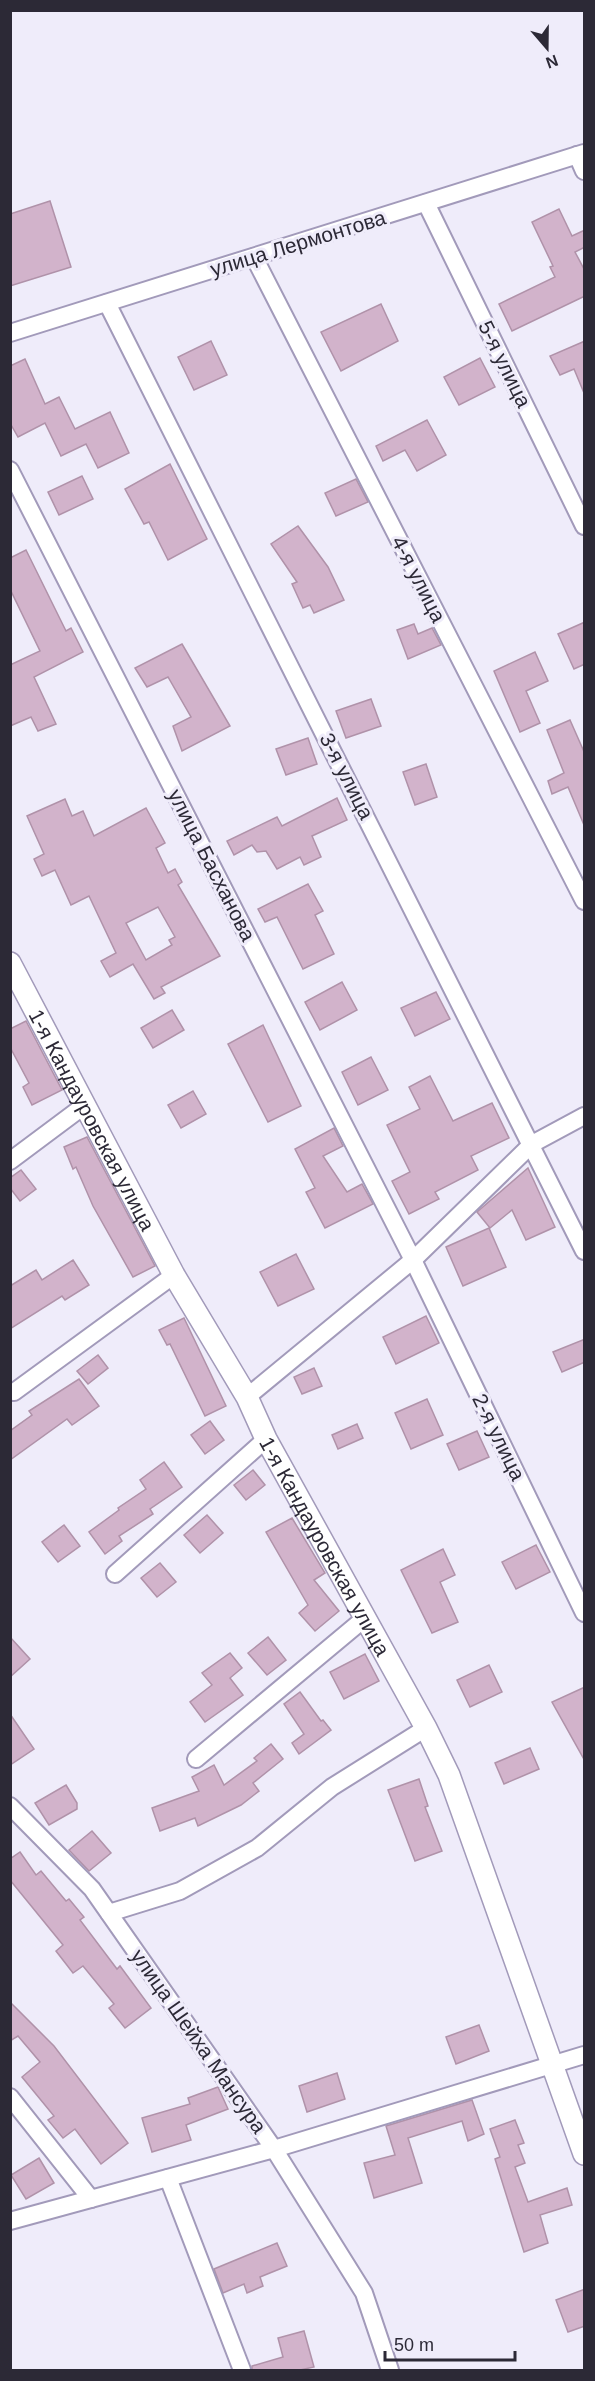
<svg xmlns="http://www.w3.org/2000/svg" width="595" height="2381" viewBox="0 0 595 2381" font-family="Arial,sans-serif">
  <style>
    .building { fill: #d2b3cb; stroke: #b092a9; stroke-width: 1.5; fill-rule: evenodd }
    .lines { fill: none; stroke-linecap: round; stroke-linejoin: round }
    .minor-casing { stroke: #a29aba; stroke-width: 20 }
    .tertiary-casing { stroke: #a29aba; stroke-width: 24 }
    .minor { stroke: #fff; stroke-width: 16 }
    .tertiary { stroke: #fff; stroke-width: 21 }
    .labels { text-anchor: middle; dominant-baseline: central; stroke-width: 6; stroke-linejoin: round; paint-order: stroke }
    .street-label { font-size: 21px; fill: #2c2936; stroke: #efecfa }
  </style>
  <rect width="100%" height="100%" fill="#efecfa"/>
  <g class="building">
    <polygon points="50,201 71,267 10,286 10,214"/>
    <polygon points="559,209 572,236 585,230 585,247 575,252 585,271 585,296 512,331 499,304 555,277 550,267 553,266 532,222"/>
    <polygon points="381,304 398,341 341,371 321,332"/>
    <polygon points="211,341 227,375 194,390 178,357"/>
    <polygon points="585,341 585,393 584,393 574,369 560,375 550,356"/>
    <polygon points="480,358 495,387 459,405 444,377"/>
    <polygon points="25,359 45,404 59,397 75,429 110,412 129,453 98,468 86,444 61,456 45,423 18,437 10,423 10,366"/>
    <polygon points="427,420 446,455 417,471 405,450 383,461 376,446"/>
    <polygon points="170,464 207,539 168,560 149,522 144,524 125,489"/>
    <polygon points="82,476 93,499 59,515 48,492"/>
    <polygon points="356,479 368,502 336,516 325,493"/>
    <polygon points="298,526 328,567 344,600 314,613 310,605 303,608 292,584 297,582 271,544"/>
    <polygon points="26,550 66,631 71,628 83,652 34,677 56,724 38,731 31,717 10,726 10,665 40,651 10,589 10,558"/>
    <polygon points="585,622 585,664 574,669 558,634"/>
    <polygon points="414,624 418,634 432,628 441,645 408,659 397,630"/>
    <polygon points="182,644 230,726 182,751 173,726 191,717 168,677 147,687 135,668"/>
    <polygon points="535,652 548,681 526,691 540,723 520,732 494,671"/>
    <polygon points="371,699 381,726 346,738 336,711"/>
    <polygon points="570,720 585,754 584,825 568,787 552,794 548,781 564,773 547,730"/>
    <polygon points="308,738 317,764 286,775 276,749"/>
    <polygon points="426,764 437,797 415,805 403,772"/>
    <polygon points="337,798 347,820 312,836 321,857 304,865 300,857 277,869 266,851 257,852 252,845 234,855 227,841 277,817 282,826"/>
    <path d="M 65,799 L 72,816 L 83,811 L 94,836 L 146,808 L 165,843 L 156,848 L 168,873 L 175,869 L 182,882 L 178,885 L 220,956 L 161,987 L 165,993 L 154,999 L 133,964 L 110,977 L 101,961 L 116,953 L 89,896 L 71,905 L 55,870 L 42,876 L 34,859 L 44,854 L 27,816 ZM 158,907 L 175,937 L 169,940 L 172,945 L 146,960 L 126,923 Z"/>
    <polygon points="308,884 323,911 315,915 334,954 303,969 277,917 265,922 258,909"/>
    <polygon points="342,982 357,1010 320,1030 305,1002"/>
    <polygon points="436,992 450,1019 415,1036 401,1008"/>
    <polygon points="172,1010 184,1030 153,1048 141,1028"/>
    <polygon points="26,1021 62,1090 32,1105 23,1087 29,1083 10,1047 10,1029"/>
    <polygon points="263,1025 301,1106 268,1122 228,1044"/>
    <polygon points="371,1057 388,1090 358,1105 342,1072"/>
    <polygon points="430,1076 453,1121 492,1103 509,1138 471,1156 478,1170 435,1192 439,1199 409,1214 392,1181 410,1172 387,1125 420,1109 409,1087"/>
    <polygon points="193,1091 206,1114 181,1128 168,1105"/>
    <polygon points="334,1128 343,1146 323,1156 347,1192 362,1184 373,1204 325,1228 306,1192 315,1188 295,1149"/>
    <polygon points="87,1137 155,1266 133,1277 93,1206 76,1167 73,1169 64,1147"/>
    <polygon points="528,1168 555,1227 526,1240 512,1210 490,1228 477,1212"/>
    <polygon points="21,1170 36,1189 20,1201 10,1188 10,1178"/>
    <polygon points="489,1228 506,1267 463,1286 446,1247"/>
    <polygon points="296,1254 314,1289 278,1306 260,1272"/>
    <polygon points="73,1260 89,1285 65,1300 62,1296 10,1329 10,1286 36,1270 42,1280"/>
    <polygon points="426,1316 439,1343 396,1364 383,1337"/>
    <polygon points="184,1318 226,1406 205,1416 170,1344 167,1345 159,1330"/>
    <polygon points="585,1339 585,1362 562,1372 553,1352"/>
    <polygon points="98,1355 108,1368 88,1384 77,1371"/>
    <polygon points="314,1368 322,1386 302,1394 294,1377"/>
    <polygon points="79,1379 99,1406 72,1425 67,1419 10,1460 10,1431 32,1415 29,1411"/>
    <polygon points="427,1399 443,1435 411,1449 395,1413"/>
    <polygon points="210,1421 224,1440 205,1454 191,1435"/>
    <polygon points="357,1424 363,1438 338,1449 332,1435"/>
    <polygon points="477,1431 489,1457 459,1470 447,1444"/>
    <polygon points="164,1462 182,1487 150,1509 153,1514 119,1536 122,1541 105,1554 89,1532 119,1510 118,1508 146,1489 140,1480"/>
    <polygon points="253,1470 265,1485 246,1500 234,1485"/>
    <polygon points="207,1515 223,1533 200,1553 184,1535"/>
    <polygon points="292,1518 325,1573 314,1580 339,1611 315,1631 299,1613 308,1605 266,1532"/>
    <polygon points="64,1525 80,1546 58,1562 42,1542"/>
    <polygon points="536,1545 550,1572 516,1589 502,1562"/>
    <polygon points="443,1549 455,1575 440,1582 458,1622 432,1633 401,1570"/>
    <polygon points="160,1563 176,1582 157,1597 141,1578"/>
    <polygon points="10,1637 30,1659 10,1677"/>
    <polygon points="268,1637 286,1660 267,1675 248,1653"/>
    <polygon points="230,1653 242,1668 230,1678 243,1695 205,1722 190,1702 212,1685 202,1673"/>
    <polygon points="365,1654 379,1681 344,1699 330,1672"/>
    <polygon points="489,1665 502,1692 470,1707 457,1680"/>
    <polygon points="585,1687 585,1761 552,1702"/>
    <polygon points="300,1692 321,1721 323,1720 331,1730 299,1754 292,1743 304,1734 284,1704"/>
    <polygon points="10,1714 34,1749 10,1765"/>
    <polygon points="271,1744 283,1759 253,1783 259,1791 241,1805 198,1826 195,1818 160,1831 152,1808 199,1791 192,1777 214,1765 224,1785 257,1761 254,1758"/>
    <polygon points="530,1748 539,1769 504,1784 495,1763"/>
    <polygon points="419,1779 428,1806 425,1807 442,1851 415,1861 388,1790"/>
    <polygon points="66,1785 77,1803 77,1809 49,1825 35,1803"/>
    <polygon points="92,1831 111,1853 89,1871 69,1850"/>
    <polygon points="20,1852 36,1875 41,1871 66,1901 69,1899 84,1917 80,1920 117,1969 120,1966 151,2008 125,2028 109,2008 114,2004 83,1966 73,1973 56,1951 63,1945 10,1880 10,1859"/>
    <polygon points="10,2002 54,2046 128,2143 101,2164 75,2129 63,2138 48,2120 54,2116 22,2077 40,2062 18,2036 10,2041"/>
    <polygon points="479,2025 489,2051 456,2064 446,2037"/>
    <polygon points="337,2073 345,2099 307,2112 299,2086"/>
    <polygon points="218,2087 228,2109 186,2125 191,2140 152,2152 142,2118 190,2104 188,2098"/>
    <polygon points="472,2100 484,2134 468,2141 462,2121 408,2138 422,2183 374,2198 364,2163 395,2155 386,2126"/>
    <polygon points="515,2120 524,2143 518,2145 525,2163 515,2167 528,2202 567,2188 572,2205 540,2215 548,2243 524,2252 495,2159 500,2157 490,2129"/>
    <polygon points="39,2158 54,2183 26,2199 11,2175"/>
    <polygon points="277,2243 287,2266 260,2277 263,2286 247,2293 244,2284 223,2293 214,2269"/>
    <polygon points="585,2289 585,2326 568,2332 556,2300"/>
    <polygon points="304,2331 314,2367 300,2370 252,2370 252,2366 283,2357 278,2338"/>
  </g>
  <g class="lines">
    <g class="minor-casing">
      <g id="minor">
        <polyline points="577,155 584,171"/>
        <polyline points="426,203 584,526"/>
        <polyline points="254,257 584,901"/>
        <polyline points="107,303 584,1251"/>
        <polyline points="10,333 584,153"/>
        <polyline points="10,470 413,1260 584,1613"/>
        <polyline points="10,1161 85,1105"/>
        <polyline points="14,1392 174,1275"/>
        <polyline points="247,1397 413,1260 532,1144 584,1116"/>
        <polyline points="115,1574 266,1439"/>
        <polyline points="196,1759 365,1618"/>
        <polyline points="10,1806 92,1889 274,2149 364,2293 390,2370"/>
        <polyline points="109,1913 180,1891 257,1848 332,1787 426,1728"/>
        <polyline points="10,2097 91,2199"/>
        <polyline points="168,2178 242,2370"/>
        <polyline points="10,2221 274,2149 584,2055"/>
      </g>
    </g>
    <g class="tertiary-casing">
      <g id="tertiary">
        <path id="s1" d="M 10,963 L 174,1275 L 247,1397 L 266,1439 L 426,1728 L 449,1775 L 584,2154"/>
      </g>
    </g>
    <use href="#minor" class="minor"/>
    <use href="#tertiary" class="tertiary"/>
  </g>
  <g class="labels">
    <g class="street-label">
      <text transform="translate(298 243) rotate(-17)">улица Лермонтова</text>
      <text transform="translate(505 364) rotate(64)">5-я улица</text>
      <text transform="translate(419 579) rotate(63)">4-я улица</text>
      <text transform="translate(347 776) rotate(63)">3-я улица</text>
      <text transform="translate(212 865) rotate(63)">улица Басханова</text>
      <text stroke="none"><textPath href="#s1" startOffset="177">1-я Кандауровская улица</textPath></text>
      <text transform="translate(499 1437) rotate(64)">2-я улица</text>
      <text stroke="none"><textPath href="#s1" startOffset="663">1-я Кандауровская улица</textPath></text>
      <text transform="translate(199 2041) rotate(55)">улица Шейха Мансура</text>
    </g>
  </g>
  <rect width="595" height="2381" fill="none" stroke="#2c2936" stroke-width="24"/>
  <g transform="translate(547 48) rotate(160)" stroke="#efecfa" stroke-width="4.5" paint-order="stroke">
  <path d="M0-4.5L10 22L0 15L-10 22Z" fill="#2c2936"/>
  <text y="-9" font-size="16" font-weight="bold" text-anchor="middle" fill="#2c2936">N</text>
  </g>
  <path d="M385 2351v9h130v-9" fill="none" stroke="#2c2936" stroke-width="3"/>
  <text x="394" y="2351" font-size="18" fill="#2c2936" stroke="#efecfa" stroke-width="4.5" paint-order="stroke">50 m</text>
</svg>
